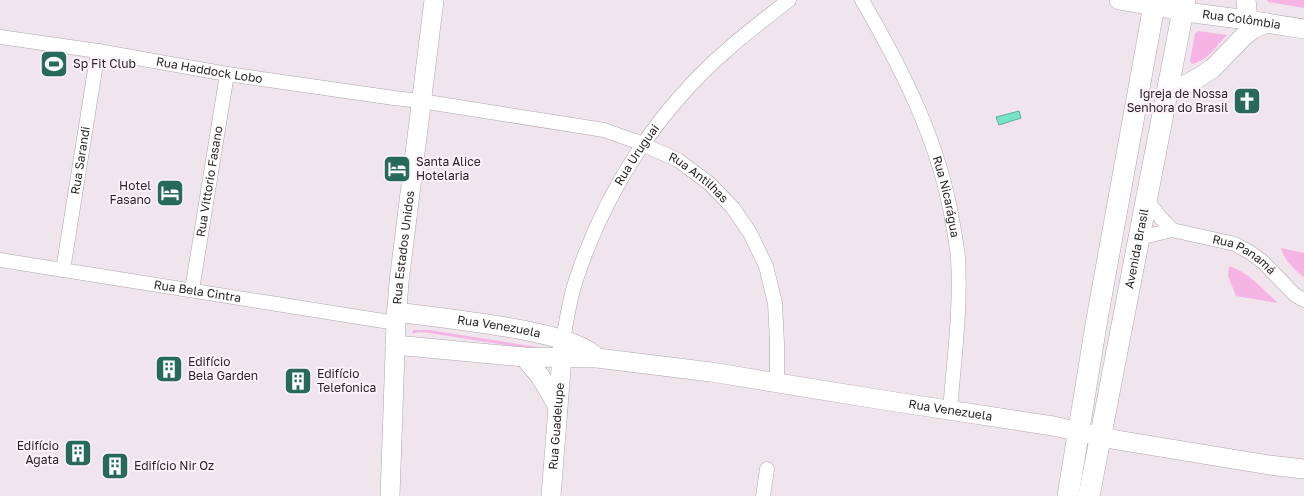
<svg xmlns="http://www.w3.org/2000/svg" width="1304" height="496" font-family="'Golos Text',sans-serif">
	<rect width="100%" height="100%" fill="#f0e5ec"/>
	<!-- green -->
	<g fill="#f6b4e4">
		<path d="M 1267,0 L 1304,0 L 1304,8 L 1268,2 Z"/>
		<path d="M 1198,31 L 1227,35 C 1216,46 1209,60 1192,64 L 1190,61 L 1195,34 Z"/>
		<path d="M 1281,248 L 1304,253 L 1304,277 C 1293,269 1285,261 1281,248 Z"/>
		<path d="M 1229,266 C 1250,273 1262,289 1278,303 L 1236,296 L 1228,276 Z"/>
		<path d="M 413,330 L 429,330 L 537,347 L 537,348 L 536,350 L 430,333 L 418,332 L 412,334 Z"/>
	</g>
	<!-- water -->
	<path fill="#77e4c8" stroke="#60ab98" d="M 1019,111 L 1021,118 L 999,125 L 996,117 Z"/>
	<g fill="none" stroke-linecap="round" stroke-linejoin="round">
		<!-- street casing -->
		<g stroke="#afa5ac" stroke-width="15">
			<g id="street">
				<path id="s1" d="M 862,0 C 903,71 940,143 953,225 C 955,236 957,247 958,258 C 961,309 954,360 950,410"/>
				<path id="s2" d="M 0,37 L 98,51 L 227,74 L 394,98 L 421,101 L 604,130 L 635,141 L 678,160 L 710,184 L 733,208 L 750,233 L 766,266 L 775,303 L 777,343 L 777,383"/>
				<path d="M 1146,199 L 1160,217 L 1172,230"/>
				<path id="s3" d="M 1139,238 L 1172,230 L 1235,244 L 1251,253 L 1263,262 L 1295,295 L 1304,300"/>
				<path id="s4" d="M 0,260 L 396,323"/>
				<path id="s5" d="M 63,270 L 98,51"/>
				<path id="s6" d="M 192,290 L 227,74"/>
				<path id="s7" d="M 563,340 C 567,318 570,295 578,274 C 607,188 659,109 727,50 C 747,32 769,16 789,0"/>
				<path d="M 763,496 L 767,469"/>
			</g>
		</g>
		<!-- secondary casing -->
		<g stroke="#afa5ac" stroke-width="20">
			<g id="secondary">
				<path id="s8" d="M 1119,0 L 1193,13 L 1248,20 L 1304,29"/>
				<path d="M 1246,0 L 1248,20"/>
				<path d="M 1166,95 L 1198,78 L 1213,68 L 1244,36 L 1253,29 L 1266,23"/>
				<path id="s9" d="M 396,312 C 437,317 478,322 518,329 C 542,334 575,340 594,355"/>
				<path id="s10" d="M 395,345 L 524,357 L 597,358 L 711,372 L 883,400 L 1053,426 L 1117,440 L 1269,465 L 1304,469"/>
				<path d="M 524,357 L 540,376 L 557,405"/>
				<path id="s11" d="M 390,496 L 396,323 L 399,282 L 434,0"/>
				<path id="s12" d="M 551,496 L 563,344"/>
			</g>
		</g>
		<!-- primary casing -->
		<g stroke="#afa5ac" stroke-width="22">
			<g id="primary">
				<path d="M 1068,496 L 1097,319 L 1155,0"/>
				<path id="s13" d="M 1089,496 L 1185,0"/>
			</g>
		</g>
		<!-- street -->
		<use href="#street" stroke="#fff" stroke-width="14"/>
		<!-- secondary -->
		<use href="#secondary" stroke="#fff" stroke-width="19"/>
		<!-- primary -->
		<use href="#primary" stroke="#fff" stroke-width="21"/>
	</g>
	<!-- icons -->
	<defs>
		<g id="stadium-square" transform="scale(1.4375)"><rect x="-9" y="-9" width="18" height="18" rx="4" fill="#286a5a" stroke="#fdf2fa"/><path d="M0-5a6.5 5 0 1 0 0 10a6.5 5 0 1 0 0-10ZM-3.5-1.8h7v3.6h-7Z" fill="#fff"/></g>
		<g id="church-square" transform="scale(1.4375)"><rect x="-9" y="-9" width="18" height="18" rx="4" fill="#286a5a" stroke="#fdf2fa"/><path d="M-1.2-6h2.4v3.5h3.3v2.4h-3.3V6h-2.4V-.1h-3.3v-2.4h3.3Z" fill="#fff"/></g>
		<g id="hotel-square" transform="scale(1.4375)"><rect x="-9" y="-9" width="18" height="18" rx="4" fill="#286a5a" stroke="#fdf2fa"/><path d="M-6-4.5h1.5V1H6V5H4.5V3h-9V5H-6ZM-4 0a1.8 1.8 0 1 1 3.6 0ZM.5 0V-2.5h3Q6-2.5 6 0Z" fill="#fff"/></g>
		<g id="building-square" transform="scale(1.4375)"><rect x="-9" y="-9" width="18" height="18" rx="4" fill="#286a5a" stroke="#fdf2fa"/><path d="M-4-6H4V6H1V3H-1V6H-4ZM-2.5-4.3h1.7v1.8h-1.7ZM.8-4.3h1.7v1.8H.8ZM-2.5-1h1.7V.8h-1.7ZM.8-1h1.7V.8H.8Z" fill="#fff"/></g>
	</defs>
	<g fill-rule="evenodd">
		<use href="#stadium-square" x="54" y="64"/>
		<use href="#church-square" x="1247" y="101"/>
		<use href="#hotel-square" x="397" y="169"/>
		<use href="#hotel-square" x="170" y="193"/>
		<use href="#building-square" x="169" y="369"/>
		<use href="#building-square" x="298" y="381"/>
		<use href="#building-square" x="78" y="453"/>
		<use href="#building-square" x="115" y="466"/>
	</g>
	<g text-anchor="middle" stroke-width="4" stroke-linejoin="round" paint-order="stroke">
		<!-- street labels -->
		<g font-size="12" fill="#2a2628" stroke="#fdf2fa">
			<text dy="4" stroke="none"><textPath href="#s8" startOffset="124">Rua Colômbia</textPath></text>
			<text dy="4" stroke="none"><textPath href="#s2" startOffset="212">Rua Haddock Lobo</textPath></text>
			<text dy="4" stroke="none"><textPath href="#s7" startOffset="201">Rua Uruguai</textPath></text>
			<text dy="4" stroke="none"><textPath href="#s5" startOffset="111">Rua Sarandi</textPath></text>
			<text dy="4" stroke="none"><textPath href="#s2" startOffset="718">Rua Antilhas</textPath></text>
			<text dy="4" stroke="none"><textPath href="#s6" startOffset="110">Rua Vittorio Fasano</textPath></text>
			<text dy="4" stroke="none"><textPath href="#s1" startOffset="215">Rua Nicarágua</textPath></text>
			<text dy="4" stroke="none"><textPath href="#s11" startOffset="249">Rua Estados Unidos</textPath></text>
			<text dy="4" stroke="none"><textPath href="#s13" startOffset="252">Avenida Brasil</textPath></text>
			<text dy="4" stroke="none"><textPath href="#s3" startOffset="111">Rua Panamá</textPath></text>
			<text dy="4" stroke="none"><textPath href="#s4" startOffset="200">Rua Bela Cintra</textPath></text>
			<text dy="4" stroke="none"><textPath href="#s9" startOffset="104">Rua Venezuela</textPath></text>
			<text dy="4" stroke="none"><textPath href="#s10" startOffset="560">Rua Venezuela</textPath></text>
			<text dy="4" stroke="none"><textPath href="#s12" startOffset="70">Rua Guadelupe</textPath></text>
		</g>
		<!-- poi labels -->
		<g font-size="12" fill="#2a2628" stroke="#fdf2fa" text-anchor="start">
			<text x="73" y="68">Sp Fit Club</text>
			<text x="1228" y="98" text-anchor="end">Igreja de Nossa<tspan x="1228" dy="14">Senhora do Brasil</tspan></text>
			<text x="416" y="166">Santa Alice<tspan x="416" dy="14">Hotelaria</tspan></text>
			<text x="151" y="190" text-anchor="end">Hotel<tspan x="151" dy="14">Fasano</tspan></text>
			<text x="188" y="366">Edifício<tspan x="188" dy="14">Bela Garden</tspan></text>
			<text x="317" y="378">Edifício<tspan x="317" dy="14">Telefonica</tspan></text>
			<text x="59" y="450" text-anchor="end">Edifício<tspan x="59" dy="14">Agata</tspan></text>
			<text x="134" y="470">Edifício Nir Oz</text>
		</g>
	</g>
</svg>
